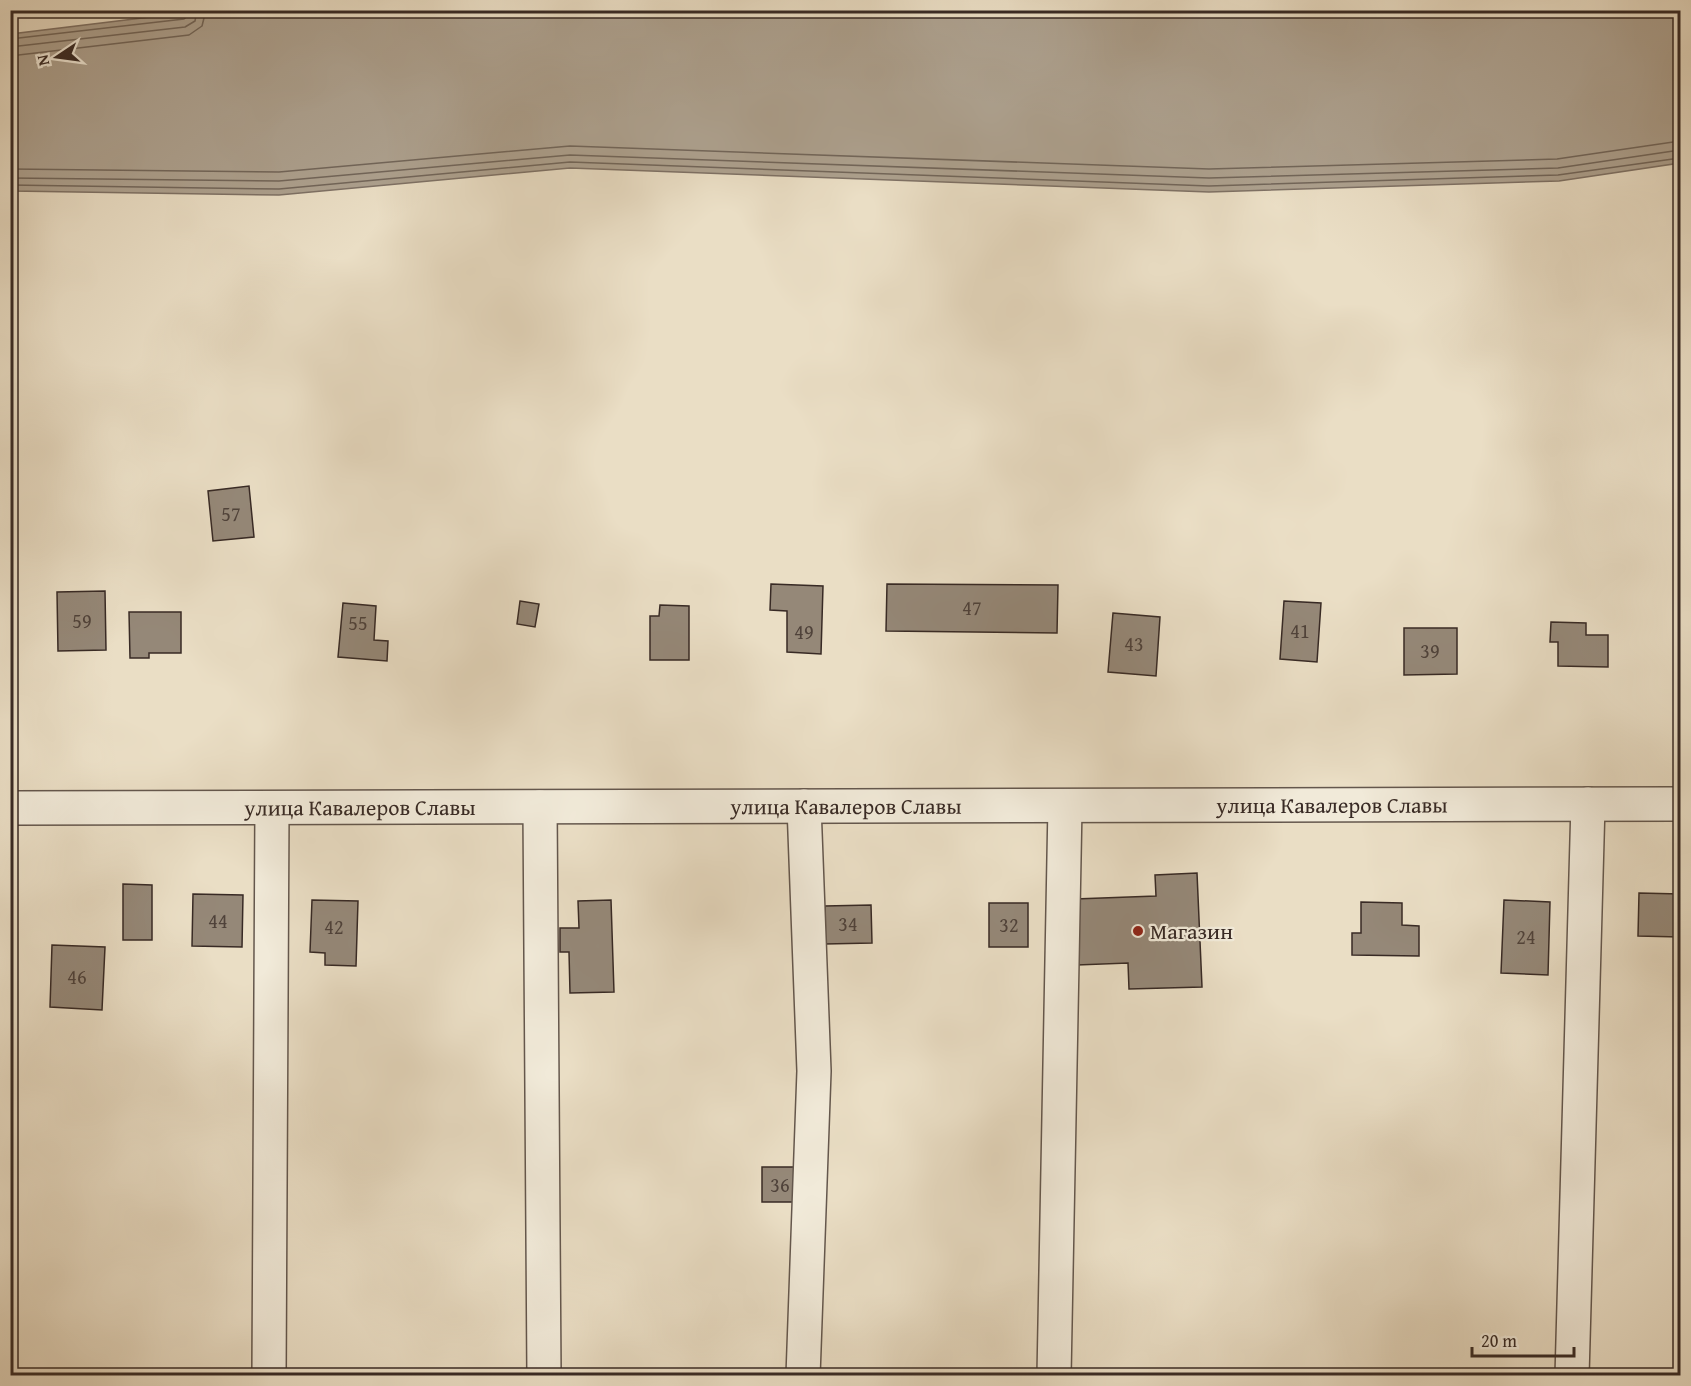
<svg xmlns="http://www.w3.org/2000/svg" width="1691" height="1386" font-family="'Gentium Book Plus',serif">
	<rect width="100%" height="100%" fill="#eadec5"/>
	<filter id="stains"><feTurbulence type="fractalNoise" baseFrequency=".00333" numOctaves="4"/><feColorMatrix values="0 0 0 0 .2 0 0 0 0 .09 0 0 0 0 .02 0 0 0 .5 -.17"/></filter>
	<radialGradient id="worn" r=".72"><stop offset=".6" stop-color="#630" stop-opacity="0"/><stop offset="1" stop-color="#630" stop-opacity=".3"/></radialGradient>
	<!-- water -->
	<path fill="#ada18f" stroke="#7e7165" stroke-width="1.5" d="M 208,10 L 1680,11 L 1680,163 L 1559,181 L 1209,192 L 570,168 L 279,195 L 11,191 L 11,34 Z"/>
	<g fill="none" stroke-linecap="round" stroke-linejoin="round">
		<!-- shore -->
		<g stroke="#72665a" stroke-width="1.5">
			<path d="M 10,39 L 184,19 L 188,16 L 190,10"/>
			<path d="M 10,47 L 185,27 L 195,21 L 197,10"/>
			<path d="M 10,56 L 189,35 L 202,26 L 206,10"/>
			<path d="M 10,169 L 279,172 L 570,146 L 1209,169 L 1557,159 L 1680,141"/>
			<path d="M 10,178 L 279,181 L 570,155 L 1209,178 L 1558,168 L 1680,150"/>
			<path d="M 10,185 L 279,189 L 570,162 L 1209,186 L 1558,175 L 1680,158"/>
		</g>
	</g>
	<!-- building -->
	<g fill="#958878" stroke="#382a25" stroke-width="1.5">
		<path d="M 249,486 L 254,537 L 213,541 L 208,491 Z"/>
		<path d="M 771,584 L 823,586 L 821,654 L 787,652 L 787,611 L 770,610 Z"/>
		<path d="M 887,584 L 1058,585 L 1057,633 L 886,631 Z"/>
		<path d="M 105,591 L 106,650 L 58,651 L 57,592 Z"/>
		<path d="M 520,601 L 539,604 L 535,627 L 517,624 Z"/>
		<path d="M 1284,601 L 1321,603 L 1317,662 L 1280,659 Z"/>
		<path d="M 343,603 L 376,606 L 374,640 L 388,641 L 387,661 L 338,657 Z"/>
		<path d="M 660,605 L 689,606 L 689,660 L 650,660 L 650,616 L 659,616 Z"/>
		<path d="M 129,612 L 181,612 L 181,653 L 149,653 L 149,658 L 130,658 Z"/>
		<path d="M 1113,613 L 1160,617 L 1156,676 L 1108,672 Z"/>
		<path d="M 1551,622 L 1586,623 L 1586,635 L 1608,635 L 1608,667 L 1558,666 L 1558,642 L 1550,642 Z"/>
		<path d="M 1404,628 L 1457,628 L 1457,674 L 1404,675 Z"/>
		<path d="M 1197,873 L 1202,987 L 1129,989 L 1128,963 L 1077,965 L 1075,899 L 1156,896 L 1155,875 Z"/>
		<path d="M 123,884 L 152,885 L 152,940 L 123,940 Z"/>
		<path d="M 1639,893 L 1680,894 L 1680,937 L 1638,936 Z"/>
		<path d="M 193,894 L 243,895 L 242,947 L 192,946 Z"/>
		<path d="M 312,900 L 358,901 L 356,966 L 325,965 L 325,953 L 310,952 Z"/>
		<path d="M 611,900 L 614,992 L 570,993 L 569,952 L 560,952 L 560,928 L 579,928 L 578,901 Z"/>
		<path d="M 1504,900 L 1550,902 L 1548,975 L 1501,973 Z"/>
		<path d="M 1361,902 L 1402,903 L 1402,925 L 1419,926 L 1419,956 L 1352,955 L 1352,933 L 1361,933 Z"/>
		<rect x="989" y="903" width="39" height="44"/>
		<path d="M 871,905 L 872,943 L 825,944 L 825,906 Z"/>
		<path d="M 52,945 L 105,947 L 102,1010 L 50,1007 Z"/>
		<rect x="762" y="1167" width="36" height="35"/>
	</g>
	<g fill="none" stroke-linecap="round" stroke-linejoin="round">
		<!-- minor casing -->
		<g stroke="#64574d" stroke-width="36">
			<g id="minor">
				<path d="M 540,807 L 544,1376"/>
				<path id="s1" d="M 10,808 L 1680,804"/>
				<path d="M 269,1376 L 272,808"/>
				<path d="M 803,1376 L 814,1071 L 804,806"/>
				<path d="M 1054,1376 L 1065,806"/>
				<path d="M 1572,1376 L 1588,804"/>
			</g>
		</g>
		<!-- path -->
		<path stroke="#382a25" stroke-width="4" stroke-dasharray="4.5 3" stroke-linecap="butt" d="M 10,909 L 11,841"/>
		<!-- minor -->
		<use href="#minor" stroke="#f1ead9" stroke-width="33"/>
	</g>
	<!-- markers -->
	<circle fill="#8f2418" stroke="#f1ead9" stroke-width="2" cx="1138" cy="931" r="6"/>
	<g text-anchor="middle" stroke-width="4.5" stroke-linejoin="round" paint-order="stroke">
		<!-- number labels -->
		<g font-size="20" fill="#4f423a">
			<text x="231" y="521">57</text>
			<text x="972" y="615">47</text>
			<text x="82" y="628">59</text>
			<text x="358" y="630">55</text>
			<text x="1300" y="638">41</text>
			<text x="804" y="639">49</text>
			<text x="1134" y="651">43</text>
			<text x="1430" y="658">39</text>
			<text x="218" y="928">44</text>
			<text x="848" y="931">34</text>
			<text x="1009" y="932">32</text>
			<text x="334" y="934">42</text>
			<text x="1526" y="944">24</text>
			<text x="77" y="984">46</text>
			<text x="780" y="1192">36</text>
		</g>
		<!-- street labels -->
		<g font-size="22" fill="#382a25" stroke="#f1ead9">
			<text dy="8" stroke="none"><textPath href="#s1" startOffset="1322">улица Кавалеров Славы</textPath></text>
			<text dy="8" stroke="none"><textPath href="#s1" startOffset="836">улица Кавалеров Славы</textPath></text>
			<text dy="8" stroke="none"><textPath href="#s1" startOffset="350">улица Кавалеров Славы</textPath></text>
		</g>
		<!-- poi labels -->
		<g font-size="22" fill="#382a25" stroke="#f1ead9" text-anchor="start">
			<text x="1150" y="939">Магазин</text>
		</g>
	</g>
	<!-- margin -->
	<rect width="1691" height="1386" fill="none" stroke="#eadec5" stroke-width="36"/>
	<rect x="12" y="12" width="1667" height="1362" fill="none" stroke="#382a25" stroke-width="3"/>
	<rect x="18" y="18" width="1655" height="1350" fill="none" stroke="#382a25" stroke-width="1.5"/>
	<!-- north arrow -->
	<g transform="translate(57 57) rotate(257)" stroke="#f1ead9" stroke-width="4.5" paint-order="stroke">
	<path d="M0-4.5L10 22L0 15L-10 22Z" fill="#382a25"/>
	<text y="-9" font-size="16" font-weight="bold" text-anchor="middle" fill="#382a25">N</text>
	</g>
	<!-- scale -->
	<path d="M1472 1347v9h102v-9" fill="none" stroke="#382a25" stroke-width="3"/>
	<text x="1481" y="1347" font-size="18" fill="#382a25" stroke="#f1ead9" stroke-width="4.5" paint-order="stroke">20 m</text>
	<rect width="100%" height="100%" filter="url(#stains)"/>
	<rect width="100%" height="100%" fill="url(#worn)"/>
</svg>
